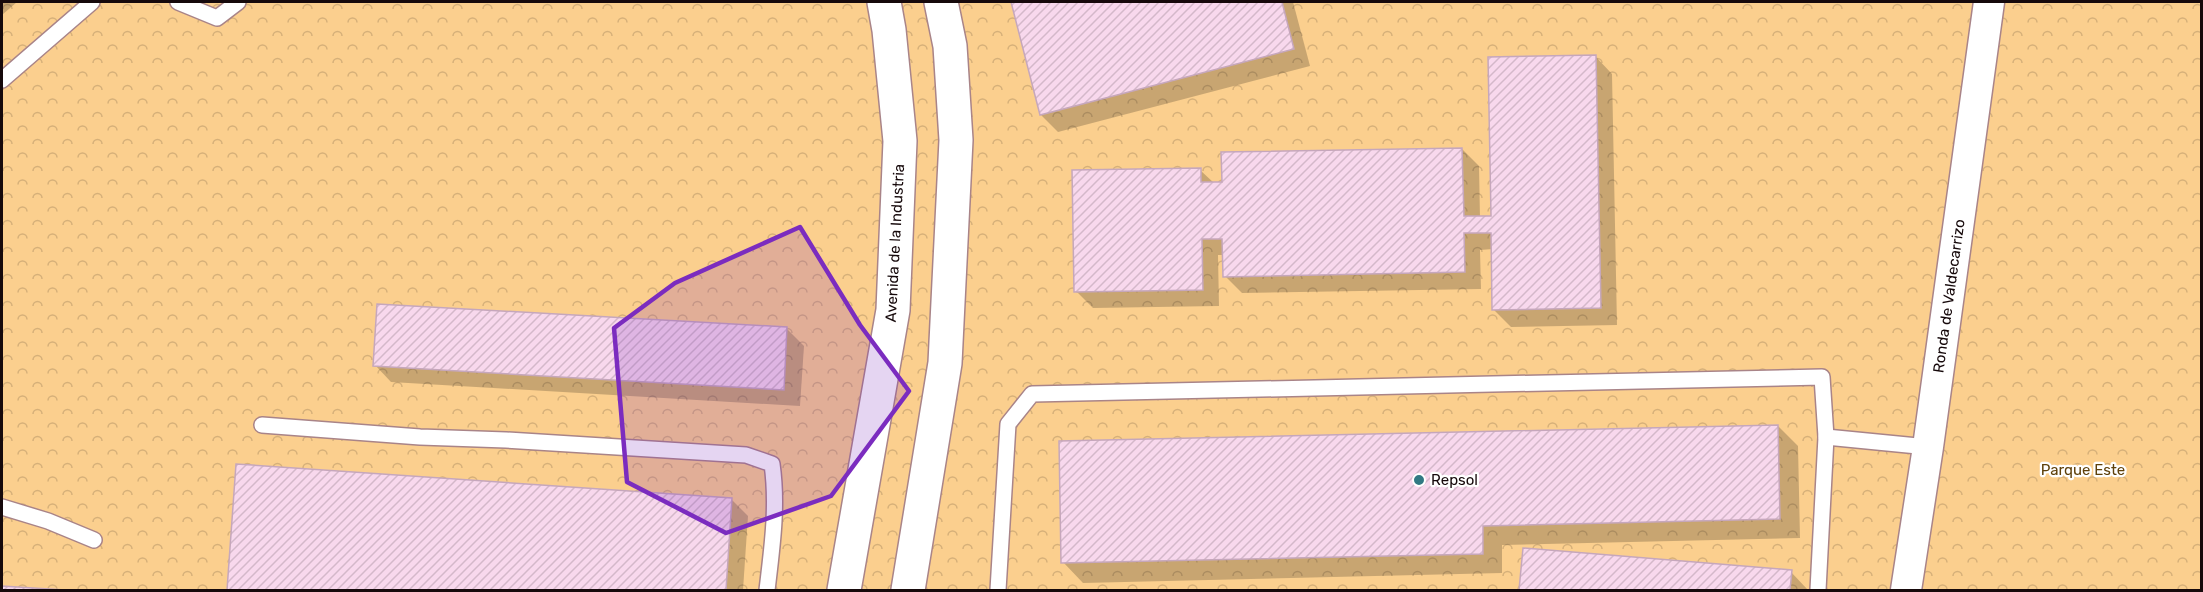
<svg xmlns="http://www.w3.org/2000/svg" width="2203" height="592" font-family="Rubik,sans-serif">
	<defs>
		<pattern id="park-crowns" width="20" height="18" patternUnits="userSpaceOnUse" patternTransform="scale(1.5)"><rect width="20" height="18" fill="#fbcf8e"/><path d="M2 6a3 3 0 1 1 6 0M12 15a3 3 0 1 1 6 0" fill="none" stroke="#d6b079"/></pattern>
		<pattern id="building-hatch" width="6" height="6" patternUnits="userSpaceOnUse" patternTransform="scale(1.5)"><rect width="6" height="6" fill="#f8d8ed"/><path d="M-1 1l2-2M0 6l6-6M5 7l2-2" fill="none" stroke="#d4b8ca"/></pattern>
	</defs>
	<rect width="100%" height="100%" fill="#fafafa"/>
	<!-- park -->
	<rect fill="url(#park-crowns)" x="2" y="2" width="2199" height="588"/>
	<!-- shadow -->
	<g fill="#0003">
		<path d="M 2,2 L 17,2 L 2,15 Z"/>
		<path d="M 1012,2 L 1293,2 L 1310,66 L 1058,132 L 1041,115 Z"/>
		<path d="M 1596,57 L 1612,74 L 1617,325 L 1511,327 L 1494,310 L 1493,249 L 1480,250 L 1481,289 L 1242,293 L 1225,276 L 1224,255 L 1218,255 L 1219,306 L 1093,308 L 1076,291 L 1200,170 L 1214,183 L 1223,183 L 1462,149 L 1479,166 L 1480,218 L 1492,217 Z"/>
		<path d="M 787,329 L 804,346 L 800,406 L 391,382 L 375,365 Z"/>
		<path d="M 1778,426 L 1798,446 L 1800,538 L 1502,545 L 1502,573 L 1083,583 L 1063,562 Z"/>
		<path d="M 237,465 L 731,499 L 748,516 L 743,590 L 229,590 Z"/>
		<path d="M 1524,550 L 1791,572 L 1808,590 L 1521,590 Z"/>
		<path d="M 2,588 L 42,590 L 2,590 Z"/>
	</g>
	<!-- building -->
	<g fill="url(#building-hatch)" stroke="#c6a7bc" stroke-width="1.5">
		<path d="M 1011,2 L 1282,2 L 1294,49 L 1040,115 Z"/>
		<path d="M 1596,55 L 1601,308 L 1492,310 L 1491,233 L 1464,233 L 1465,272 L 1223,277 L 1222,239 L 1202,239 L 1203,290 L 1074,292 L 1072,170 L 1201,168 L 1201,182 L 1222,182 L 1221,152 L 1462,148 L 1464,216 L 1491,216 L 1488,57 Z"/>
		<path d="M 377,304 L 787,327 L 784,390 L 373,366 Z"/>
		<path d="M 1778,425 L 1780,519 L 1483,526 L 1483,554 L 1061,563 L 1059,441 Z"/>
		<path d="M 236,464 L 732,498 L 726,590 L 227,590 Z"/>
		<path d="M 1523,548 L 1792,570 L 1790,590 L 1519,590 Z"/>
		<path d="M 2,586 L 65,590 L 2,590 Z"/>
	</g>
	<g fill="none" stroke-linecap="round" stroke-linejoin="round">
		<!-- service casing -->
		<g stroke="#a98488" stroke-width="18">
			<g id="service">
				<path d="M 178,2 L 217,18 L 238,2"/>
				<path d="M 2,80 L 92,2"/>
				<path d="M 262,425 L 420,437 L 506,440 L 746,455 L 772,464 C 778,506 772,548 767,590"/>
				<path d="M 1826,437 L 1928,447"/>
				<path d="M 2,507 L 48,521 L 94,540"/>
				<path d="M 998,590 L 1008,424 L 1032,394 L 1822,377 L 1826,437 L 1818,590"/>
			</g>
		</g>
		<!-- minor casing -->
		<g stroke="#a98488" stroke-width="33">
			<path id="minor" d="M 1906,590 L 1928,447 L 1989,2"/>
		</g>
		<!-- tertiary casing -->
		<g stroke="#a98488" stroke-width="36">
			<g id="tertiary">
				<path d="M 844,590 L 893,310 L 900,141 L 889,30 L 884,2"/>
				<path d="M 908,590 L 945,363 L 956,140 L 950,46 L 941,2"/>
			</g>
		</g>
		<!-- service -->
		<use href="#service" stroke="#fff" stroke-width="15"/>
		<!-- minor -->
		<use href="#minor" stroke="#fff" stroke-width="30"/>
		<!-- tertiary -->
		<use href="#tertiary" stroke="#fff" stroke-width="33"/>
	</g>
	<!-- marked area -->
	<path fill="#7b2cbf" fill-opacity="0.2" stroke="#7b2cbf" stroke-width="4.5" stroke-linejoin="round" d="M 800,227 L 860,325 L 909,391 L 831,496 L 726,533 L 627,482 L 614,328 L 675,283 Z"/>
	<!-- markers -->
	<circle fill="#317983" stroke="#fff" stroke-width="2" cx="1419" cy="480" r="6"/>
	<g text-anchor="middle" stroke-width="4.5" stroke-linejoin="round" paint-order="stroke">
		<!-- street labels -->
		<g font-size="15" fill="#16090b" stroke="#fff">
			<text transform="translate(895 243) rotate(-87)" y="5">Avenida de la Industria</text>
			<text transform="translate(1949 296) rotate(-82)" y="5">Ronda de Valdecarrizo</text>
		</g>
		<!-- park labels -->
		<g font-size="15" fill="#5f410b" stroke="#fff">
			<text x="2083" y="475">Parque Este</text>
		</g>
		<!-- poi labels -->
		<g font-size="15" fill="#16090b" stroke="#fff" text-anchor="start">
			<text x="1431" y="485">Repsol</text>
		</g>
	</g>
	<!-- border -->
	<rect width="2203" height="592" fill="none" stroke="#16090b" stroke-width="6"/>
</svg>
